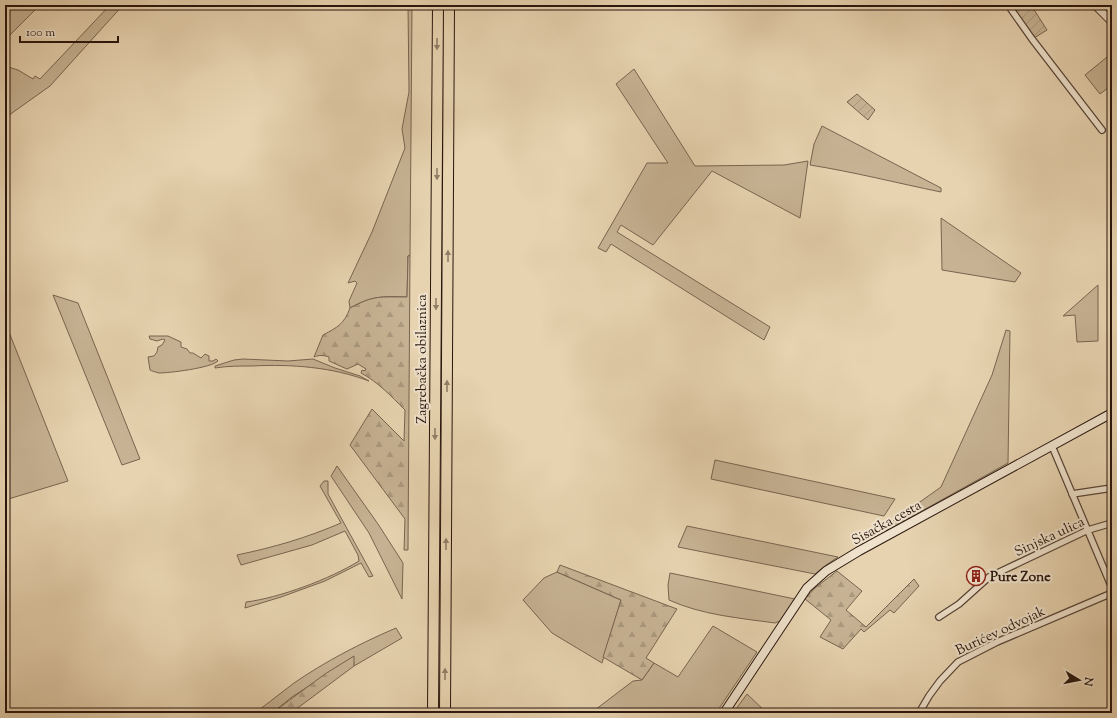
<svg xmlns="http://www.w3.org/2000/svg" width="1117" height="718" font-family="'Sorts Mill Goudy',serif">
	<defs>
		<pattern id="forest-firs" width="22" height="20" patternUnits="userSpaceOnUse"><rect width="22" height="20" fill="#c7b394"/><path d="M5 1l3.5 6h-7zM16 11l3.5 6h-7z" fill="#ab997e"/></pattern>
		<pattern id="garden-furrows" width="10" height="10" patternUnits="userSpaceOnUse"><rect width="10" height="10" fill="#c7b394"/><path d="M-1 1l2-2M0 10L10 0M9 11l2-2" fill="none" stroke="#ab997e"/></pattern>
	</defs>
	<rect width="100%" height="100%" fill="#e7d3b0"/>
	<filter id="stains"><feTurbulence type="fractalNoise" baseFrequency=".005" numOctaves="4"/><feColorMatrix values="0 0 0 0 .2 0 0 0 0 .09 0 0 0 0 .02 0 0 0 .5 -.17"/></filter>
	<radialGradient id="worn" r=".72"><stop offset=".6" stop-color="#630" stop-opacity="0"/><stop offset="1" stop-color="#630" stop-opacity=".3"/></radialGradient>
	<!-- grass -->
	<g fill="#c7b394" stroke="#786450">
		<path d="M 5,5 L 40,5 L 5,40 Z"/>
		<path d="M 110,5 L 123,5 L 50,86 L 5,118 L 5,66 L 18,70 L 33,79 L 35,76 L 40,79 Z"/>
		<path d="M 408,5 L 412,5 L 410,255 L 408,256 L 407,297 C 382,296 372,296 350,308 L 349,301 L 357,283 L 355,281 L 348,283 L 372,232 L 405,148 L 402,129 L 409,92 Z"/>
		<path d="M 1112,53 L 1112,85 L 1100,94 L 1085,75 Z"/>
		<path d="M 634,69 L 695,166 L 784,165 L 808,161 L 800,218 L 712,171 L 653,245 L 621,225 L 617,232 L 770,327 L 764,340 L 611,244 L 606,252 L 598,248 L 647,163 L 668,163 L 616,84 Z"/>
		<path d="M 822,126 L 941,188 L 941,192 C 897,183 854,172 810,165 L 814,144 Z"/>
		<path d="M 941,218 L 1021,273 L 1015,282 L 942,270 Z"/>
		<path d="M 1098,285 L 1098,341 L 1077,342 L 1075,315 L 1063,316 Z"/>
		<path d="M 53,295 L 78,303 L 140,459 L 122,465 Z"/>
		<path d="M 5,322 L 68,481 L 5,500 Z"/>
		<path d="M 1006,330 L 1010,331 L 1008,463 L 886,531 L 893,521 L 941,487 L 992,375 Z"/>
		<path d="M 149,336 L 168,336 L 181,342 L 181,347 L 187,349 L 190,353 L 193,353 L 201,358 L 205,354 L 209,356 L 209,361 L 213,361 L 216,359 L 218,361 C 211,368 169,373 159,373 C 155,372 152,371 150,370 L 148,357 L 154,356 L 157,352 L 158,347 L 162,345 L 165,340 L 163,339 L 157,341 L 150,339 Z"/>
		<path d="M 243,359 L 288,361 L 313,359 L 335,368 L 360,376 L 369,381 C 332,367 292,364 252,366 C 240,366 227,366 215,368 L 215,366 L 234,360 Z"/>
		<path d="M 715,460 L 895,499 L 884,516 L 711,479 Z"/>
		<path d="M 337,466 L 378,524 L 403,563 L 402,599 L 369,533 L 331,476 Z"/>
		<path d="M 324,481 L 328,481 L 328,494 L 373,576 L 369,577 L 361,563 L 325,581 L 281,597 L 245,608 L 246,602 C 279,598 330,579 359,561 L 358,555 L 345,531 L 312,545 L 241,565 L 237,555 C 275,547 306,538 341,523 L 320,486 Z"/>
		<path d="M 687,526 L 838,557 L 826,565 L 815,574 L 678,547 Z"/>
		<path d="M 557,572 L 621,600 L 602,663 L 552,633 L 523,600 L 544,578 Z"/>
		<path d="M 670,573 L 795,599 L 780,621 L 775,623 C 739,618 702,615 669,600 L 668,585 Z"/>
		<path d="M 713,626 L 757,652 L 716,713 L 591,713 L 633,681 L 642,680 L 654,663 L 678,677 Z"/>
		<path d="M 396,628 L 402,638 L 354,666 L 353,657 L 292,697 L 272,713 L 255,713 C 268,703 281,693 294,683 C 326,661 361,643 396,628 Z"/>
		<path d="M 747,694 L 767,713 L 733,713 Z"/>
	</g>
	<!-- forest -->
	<g fill="url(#forest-firs)" stroke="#786450">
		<path d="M 410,255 L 408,550 L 404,550 L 405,519 L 350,445 L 372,409 L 404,441 L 405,410 C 391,396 378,382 361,373 L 362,370 L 365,371 L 366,369 L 358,364 L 347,369 L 329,361 L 329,357 C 324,355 318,355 314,357 L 323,335 C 338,327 344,324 350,308 C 374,295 380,297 407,297 L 408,256 Z"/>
		<path d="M 560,565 L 677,609 L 646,658 L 654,663 L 642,680 L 603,657 L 621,600 L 557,572 Z"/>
		<path d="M 837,571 L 862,591 L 846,610 L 866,627 L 914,579 L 919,586 L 894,613 L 890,610 L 864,632 L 861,629 L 843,649 L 820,637 L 831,620 L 805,599 L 815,588 Z"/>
		<path d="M 354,656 L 354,666 L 291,713 L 272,713 L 325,674 Z"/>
	</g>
	<!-- garden -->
	<g fill="url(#garden-furrows)" stroke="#786450">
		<path d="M 1022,5 L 1031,5 L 1047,30 L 1034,38 L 1015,10 Z"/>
		<path d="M 857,94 L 875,110 L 868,120 L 847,102 Z"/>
	</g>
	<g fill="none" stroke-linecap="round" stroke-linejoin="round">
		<!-- minor casing -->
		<g stroke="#584436" stroke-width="8">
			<g id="minor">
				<path d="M 1008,5 L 1032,39 L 1102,130"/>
				<path d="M 1052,446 L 1112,588"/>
				<path d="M 1072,494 L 1112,488"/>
				<path d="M 939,617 L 959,604 L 989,577 L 1088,530 L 1112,523"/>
				<path d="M 919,713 L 929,696 L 940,681 L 958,662 L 997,642 L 1112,593"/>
			</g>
		</g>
		<!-- tertiary casing -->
		<g stroke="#584436" stroke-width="9">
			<path id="tertiary" d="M 1095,5 L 1112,22"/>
		</g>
		<!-- secondary casing -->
		<g stroke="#28150d" stroke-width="10">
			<path id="secondary" d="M 724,713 L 807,588 L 826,571 L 859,551 L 1112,413"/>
		</g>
		<!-- motorway casing -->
		<g stroke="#28150d" stroke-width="12">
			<g id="motorway">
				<path d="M 433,713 L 438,5"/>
				<path d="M 445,713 L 449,5"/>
			</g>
		</g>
		<!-- minor -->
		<use href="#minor" stroke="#efe2cc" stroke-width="5.5"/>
		<!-- tertiary -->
		<use href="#tertiary" stroke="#efe2cc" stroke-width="7"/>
		<!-- secondary -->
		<use href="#secondary" stroke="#efe2cc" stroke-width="8"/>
		<!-- motorway -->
		<use href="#motorway" stroke="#e7d3b0" stroke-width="10"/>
	</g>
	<!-- one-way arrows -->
	<defs><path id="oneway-solid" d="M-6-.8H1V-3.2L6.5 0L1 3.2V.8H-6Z"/></defs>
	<g fill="#917e67">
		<use href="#oneway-solid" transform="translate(437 44) rotate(90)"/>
		<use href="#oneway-solid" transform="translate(437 174) rotate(90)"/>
		<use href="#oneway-solid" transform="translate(448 256) rotate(-90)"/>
		<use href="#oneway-solid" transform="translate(436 304) rotate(90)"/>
		<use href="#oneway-solid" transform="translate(447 386) rotate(-90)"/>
		<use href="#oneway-solid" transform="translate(435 434) rotate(90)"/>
		<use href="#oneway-solid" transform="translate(446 544) rotate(-90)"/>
		<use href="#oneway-solid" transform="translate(445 674) rotate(-90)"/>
	</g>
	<!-- icons -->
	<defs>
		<g id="building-ring" transform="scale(1)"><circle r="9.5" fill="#efe2cc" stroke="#8f2418" stroke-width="1.5"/><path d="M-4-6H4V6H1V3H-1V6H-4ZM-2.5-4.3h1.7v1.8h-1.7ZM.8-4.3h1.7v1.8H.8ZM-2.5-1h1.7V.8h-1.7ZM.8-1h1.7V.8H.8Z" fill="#8f2418"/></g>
	</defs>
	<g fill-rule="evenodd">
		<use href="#building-ring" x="976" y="576"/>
	</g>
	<g text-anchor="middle" stroke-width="4" stroke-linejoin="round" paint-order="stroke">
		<!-- street labels -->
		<g font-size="14" fill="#28150d" stroke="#efe2cc">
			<text transform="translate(421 359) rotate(-90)" y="5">Zagrebačka obilaznica</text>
			<text transform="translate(886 522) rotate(-29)" y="5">Sisačka cesta</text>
			<text transform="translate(1049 536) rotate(-25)" y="5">Sinjska ulica</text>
			<text transform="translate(1000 630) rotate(-25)" y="5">Burićev odvojak</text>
		</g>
		<!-- poi labels -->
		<g font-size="14" font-weight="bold" fill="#28150d" stroke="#efe2cc" text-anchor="start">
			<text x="990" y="581">Pure Zone</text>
		</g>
	</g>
	<!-- margin -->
	<rect width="1117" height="718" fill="none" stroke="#e7d3b0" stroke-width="20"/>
	<rect x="6" y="6" width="1105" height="706" fill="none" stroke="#28150d" stroke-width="2"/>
	<rect x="10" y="10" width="1097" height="698" fill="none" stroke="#28150d"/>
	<!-- north arrow -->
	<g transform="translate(1079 680) rotate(100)" stroke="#efe2cc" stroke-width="3" paint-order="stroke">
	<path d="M0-3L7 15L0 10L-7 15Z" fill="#28150d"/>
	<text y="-6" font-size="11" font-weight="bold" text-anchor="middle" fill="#28150d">N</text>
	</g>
	<!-- scale -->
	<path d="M20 36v6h98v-6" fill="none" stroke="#28150d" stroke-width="2"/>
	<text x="26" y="36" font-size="12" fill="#28150d" stroke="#efe2cc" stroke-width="3" paint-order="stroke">100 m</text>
	<rect width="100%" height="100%" filter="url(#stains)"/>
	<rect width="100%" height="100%" fill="url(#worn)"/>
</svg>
